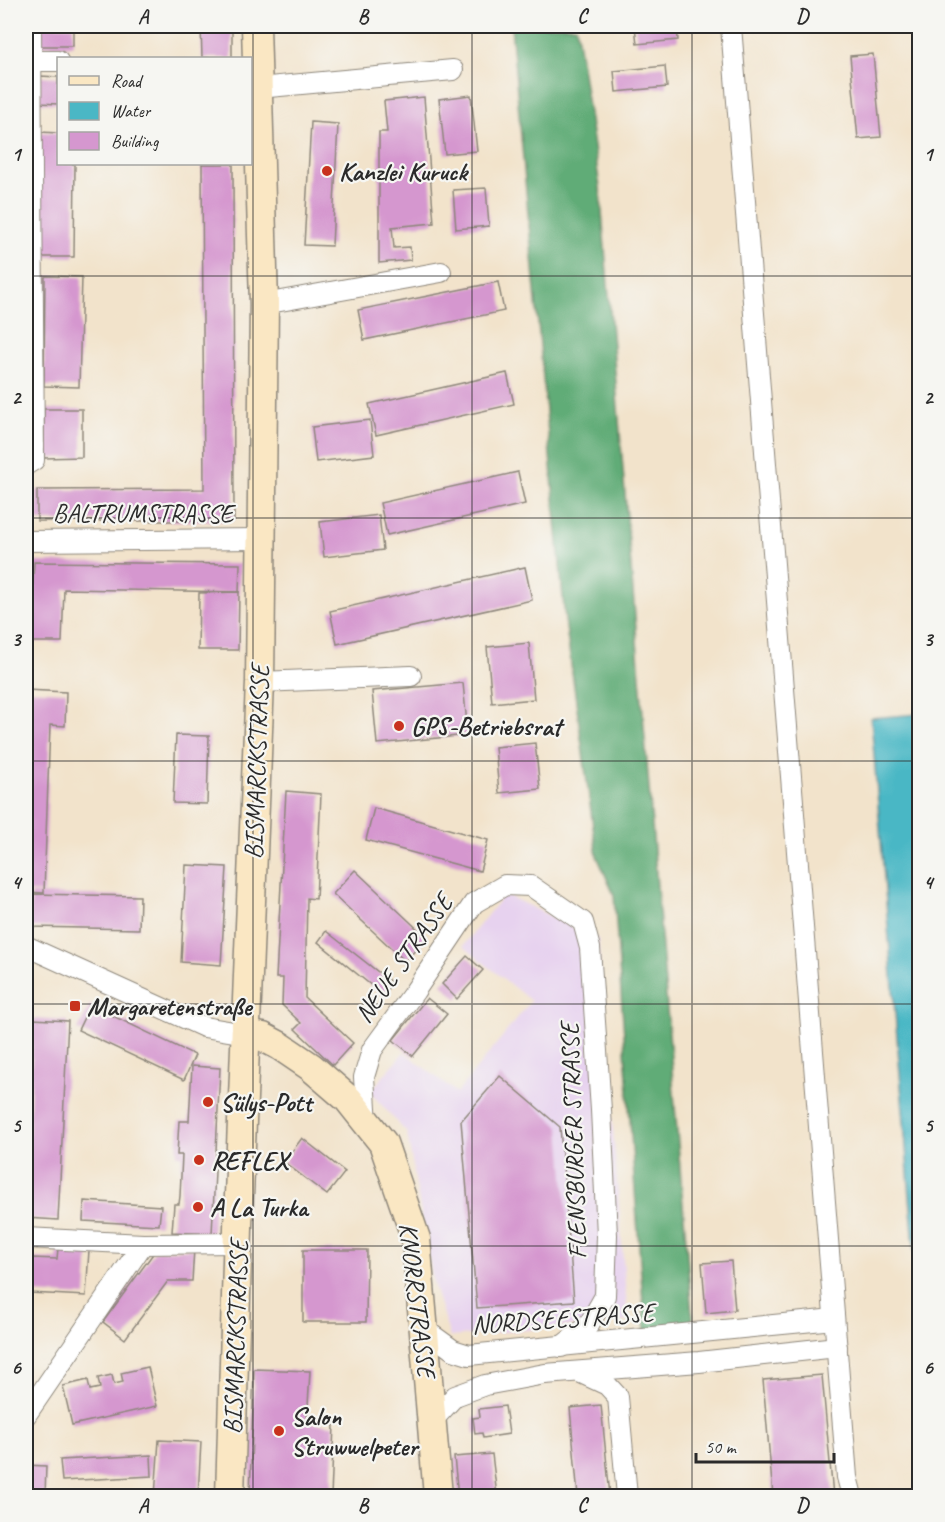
<svg xmlns="http://www.w3.org/2000/svg" width="945" height="1522" font-family="Caveat,sans-serif">
	<rect width="100%" height="100%" fill="#f6f6f2"/>
	<filter id="ink" filterUnits="userSpaceOnUse"><feTurbulence type="fractalNoise" baseFrequency=".0167" numOctaves="2"/><feDisplacementMap in="SourceGraphic" scale="12" xChannelSelector="R" yChannelSelector="G"/><feConvolveMatrix kernelMatrix="1 2 1 2 8 2 1 2 1" color-interpolation-filters="sRGB"/></filter>
	<filter id="wash" filterUnits="userSpaceOnUse"><feTurbulence type="fractalNoise" baseFrequency=".008" numOctaves="4" result="noise"/><feDisplacementMap in="SourceGraphic" scale="24" xChannelSelector="R" yChannelSelector="G"/><feGaussianBlur stdDeviation="1.35" result="paint"/><feColorMatrix in="noise" values="0 0 0 0 0 0 0 0 0 0 0 0 0 0 0 0 0 1.4 0 .05"/><feComposite in="paint" operator="in"/></filter>
	<g filter="url(#wash)">
		<rect width="100%" height="100%" fill="#f2e3cb"/>
		<!-- built -->
		<path fill="#e7d2ef" d="M 504,894 L 598,939 L 628,1321 L 450,1337 L 434,1286 L 407,1133 L 370,1092 L 404,1052 L 457,1093 L 531,1001 L 463,946 Z"/>
		<!-- forest -->
		<path fill="#60ac77" stroke="#466c51" stroke-width="1.5" d="M 511,26 L 576,26 L 600,187 L 693,1327 L 645,1331 L 614,895 L 597,856 L 565,620 Z"/>
		<!-- water -->
		<path fill="#4ab7c5" stroke="#3a7178" stroke-width="1.5" d="M 919,714 L 920,1270 L 916,1270 L 871,718 Z"/>
		<g id="blocks">
			<!-- building -->
			<g fill="#d597cf">
				<rect x="35" y="26" width="38" height="20"/>
				<path d="M 201,26 L 232,26 L 232,58 L 202,58 Z"/>
				<path d="M 635,26 L 677,26 L 678,40 L 637,44 Z"/>
				<path d="M 873,54 L 881,137 L 858,139 L 850,56 Z"/>
				<path d="M 665,66 L 667,87 L 616,92 L 614,71 Z"/>
				<path d="M 40,76 L 58,77 L 58,104 L 39,103 Z"/>
				<path d="M 471,95 L 477,151 L 445,154 L 439,99 Z"/>
				<path d="M 424,97 L 434,223 L 392,227 L 394,248 L 410,247 L 411,260 L 379,263 L 379,132 L 387,132 L 384,101 Z"/>
				<path d="M 311,122 L 338,124 L 332,246 L 304,245 Z"/>
				<path d="M 40,132 L 58,133 L 58,164 L 75,164 L 74,257 L 38,257 Z"/>
				<path d="M 202,164 L 233,164 L 234,521 L 37,521 L 37,490 L 204,489 Z"/>
				<path d="M 486,188 L 489,226 L 456,229 L 453,190 Z"/>
				<path d="M 45,276 L 82,277 L 79,387 L 44,386 Z"/>
				<path d="M 498,282 L 504,311 L 364,340 L 358,310 Z"/>
				<path d="M 507,373 L 514,404 L 376,435 L 369,404 Z"/>
				<path d="M 44,409 L 82,409 L 82,457 L 44,458 Z"/>
				<path d="M 370,420 L 374,455 L 316,462 L 312,427 Z"/>
				<path d="M 518,472 L 525,504 L 387,535 L 380,503 Z"/>
				<path d="M 379,515 L 383,550 L 324,557 L 320,522 Z"/>
				<path d="M 34,562 L 240,564 L 239,592 L 64,589 L 62,642 L 29,642 Z"/>
				<path d="M 525,567 L 532,600 L 337,644 L 330,611 Z"/>
				<path d="M 239,592 L 238,650 L 198,650 L 199,593 Z"/>
				<path d="M 529,643 L 534,699 L 492,703 L 487,647 Z"/>
				<path d="M 463,683 L 468,735 L 377,744 L 372,691 Z"/>
				<path d="M 26,690 L 66,692 L 65,726 L 50,725 L 44,893 L 26,892 Z"/>
				<path d="M 176,735 L 209,736 L 207,804 L 173,803 Z"/>
				<path d="M 535,743 L 540,789 L 499,793 L 495,747 Z"/>
				<path d="M 286,791 L 321,794 L 316,899 L 307,898 L 305,998 L 353,1043 L 333,1065 L 295,1029 L 301,1023 L 282,1005 L 283,978 L 276,978 Z"/>
				<path d="M 374,808 L 488,840 L 480,871 L 366,840 Z"/>
				<path d="M 186,865 L 227,867 L 221,965 L 181,962 Z"/>
				<path d="M 355,870 L 427,938 L 405,961 L 333,894 Z"/>
				<path d="M 31,894 L 140,896 L 139,929 L 30,927 Z"/>
				<path d="M 326,931 L 392,983 L 383,995 L 318,942 Z"/>
				<path d="M 467,956 L 483,970 L 457,999 L 442,984 Z"/>
				<path d="M 427,998 L 447,1014 L 413,1056 L 393,1040 Z"/>
				<path d="M 90,1005 L 195,1055 L 184,1080 L 78,1030 Z"/>
				<path d="M 33,1019 L 68,1021 L 58,1220 L 26,1218 Z"/>
				<path d="M 192,1066 L 220,1068 L 212,1234 L 172,1232 L 174,1204 L 179,1204 L 180,1196 L 182,1155 L 177,1155 L 179,1121 L 189,1121 Z"/>
				<path d="M 500,1076 L 560,1127 L 574,1301 L 477,1308 L 461,1121 Z"/>
				<path d="M 302,1138 L 345,1172 L 327,1195 L 284,1162 Z"/>
				<path d="M 84,1201 L 161,1206 L 159,1225 L 83,1221 Z"/>
				<path d="M 58,1248 L 89,1250 L 86,1296 L 30,1293 L 32,1258 L 57,1259 Z"/>
				<path d="M 194,1249 L 192,1281 L 168,1281 L 125,1339 L 103,1322 L 155,1251 Z"/>
				<path d="M 303,1250 L 367,1250 L 366,1322 L 303,1322 Z"/>
				<path d="M 731,1261 L 735,1310 L 706,1313 L 702,1263 Z"/>
				<path d="M 148,1367 L 157,1406 L 72,1425 L 63,1386 L 88,1380 L 90,1390 L 100,1388 L 98,1378 L 112,1375 L 114,1384 L 123,1382 L 121,1373 Z"/>
				<path d="M 254,1369 L 310,1371 L 307,1423 L 334,1425 L 331,1496 L 250,1496 Z"/>
				<path d="M 822,1375 L 833,1496 L 773,1496 L 763,1380 Z"/>
				<path d="M 601,1405 L 610,1496 L 578,1496 L 570,1408 Z"/>
				<path d="M 505,1406 L 509,1434 L 483,1438 L 482,1433 L 475,1434 L 473,1418 L 480,1417 L 479,1409 Z"/>
				<path d="M 159,1440 L 201,1442 L 198,1496 L 155,1496 Z"/>
				<path d="M 492,1454 L 497,1496 L 458,1496 L 454,1457 Z"/>
				<path d="M 151,1455 L 152,1476 L 62,1481 L 60,1460 Z"/>
				<path d="M 26,1465 L 46,1466 L 45,1496 L 26,1496 Z"/>
			</g>
		</g>
	</g>
	<g filter="url(#ink)">
		<use href="#blocks" fill-opacity="0" stroke="#8e877b" stroke-width="1.5"/>
		<g fill="none" stroke-linecap="round" stroke-linejoin="round">
			<!-- minor casing -->
			<g stroke="#8e877b" stroke-width="22">
				<g id="minor">
					<path d="M 731,26 L 847,1477 L 852,1496"/>
					<path d="M 26,61 L 58,61"/>
					<path d="M 258,88 L 453,70"/>
					<path d="M 264,304 L 441,272"/>
					<path d="M 26,465 L 34,460 L 31,26"/>
					<path d="M 26,541 L 262,539"/>
					<path d="M 260,682 L 411,676"/>
					<path d="M 26,946 L 204,1027 L 246,1034"/>
					<path d="M 367,1124 L 364,1077 L 372,1050 L 415,991 L 474,903 L 505,885 L 531,886 L 583,922 L 590,948 L 601,1110 L 607,1235 L 605,1296 L 588,1326 L 561,1347"/>
					<path d="M 26,1238 L 143,1244 L 238,1243"/>
					<path d="M 424,1329 L 453,1350 L 469,1355 L 834,1319"/>
					<path d="M 581,1373 L 607,1385 L 618,1397 L 627,1496"/>
					<path d="M 26,1415 L 143,1244"/>
					<path d="M 432,1421 L 455,1396 L 485,1385 L 545,1374 L 699,1362 L 837,1347"/>
				</g>
			</g>
			<!-- secondary casing -->
			<g stroke="#8e877b" stroke-width="31">
				<g id="secondary">
					<path d="M 246,1034 L 263,1037 L 280,1046 L 311,1067 L 348,1099 L 383,1143 L 416,1239 L 438,1496"/>
					<path d="M 230,1496 L 239,1195 L 260,682 L 264,304 L 256,26"/>
				</g>
			</g>
			<!-- minor -->
			<use href="#minor" stroke="#fff" stroke-width="20"/>
			<!-- secondary -->
			<use href="#secondary" stroke="#fae7c3" stroke-width="28"/>
		</g>
	</g>
	<!-- grid -->
	<path fill="none" stroke="#2b2b2b" stroke-width="1.5" stroke-opacity="0.55" d="M 253,26 L 253,1496M 472,26 L 472,1496M 692,26 L 692,1496M 26,276 L 920,276M 26,518 L 920,518M 26,761 L 920,761M 26,1004 L 920,1004M 26,1246 L 920,1246"/>
	<!-- markers -->
	<g fill="#c8321e" stroke="#f6f6f2" stroke-width="2">
		<circle cx="327" cy="171" r="6"/>
		<circle cx="399" cy="726" r="6"/>
		<rect x="69" y="1000" width="12" height="12" rx="3"/>
		<circle cx="208" cy="1102" r="6"/>
		<circle cx="199" cy="1160" r="6"/>
		<circle cx="198" cy="1207" r="6"/>
		<circle cx="279" cy="1431" r="6"/>
	</g>
	<g text-anchor="middle" stroke-width="4.5" stroke-linejoin="round" paint-order="stroke">
		<!-- poi labels -->
		<g font-size="26" font-weight="bold" fill="#2b2b2b" stroke="#f6f6f2" text-anchor="start">
			<text x="339" y="180">Kanzlei Kuruck</text>
			<text x="411" y="735">GPS-Betriebsrat</text>
			<text x="87" y="1015">Margaretenstraße</text>
			<text x="220" y="1111">Sülys-Pott</text>
			<text x="211" y="1169">REFLEX</text>
			<text x="210" y="1216">A La Turka</text>
			<text x="291" y="1425">Salon<tspan x="291" dy="30">Struwwelpeter</tspan></text>
		</g>
		<!-- street labels -->
		<g font-size="26" fill="#2b2b2b" stroke="#f6f6f2">
			<text x="143" y="522">BALTRUMSTRASSE</text>
			<text transform="translate(256 762) rotate(-88)" y="9">BISMARCKSTRASSE</text>
			<text transform="translate(403 958) rotate(-55)" y="9">NEUE STRASSE</text>
			<text transform="translate(573 1141) rotate(-92)" y="9">FLENSBURGER STRASSE</text>
			<text transform="translate(418 1300) rotate(83)" y="9">KNORRSTRASSE</text>
			<text transform="translate(563 1318) rotate(-4)" y="9">NORDSEESTRASSE</text>
			<text transform="translate(235 1337) rotate(-88)" y="9">BISMARCKSTRASSE</text>
		</g>
	</g>
	<!-- margin -->
	<rect width="945" height="1522" fill="none" stroke="#f6f6f2" stroke-width="66"/>
	<!-- legend -->
	<rect x="57" y="57" width="195" height="108" fill="#f6f6f2" stroke="#a5a5a2" stroke-width="1.5"/>
	<rect x="69" y="76" width="30" height="9" fill="#fae7c3" stroke="#a5a5a2" stroke-width="1.5"/>
	<text x="111" y="87" font-size="18" fill="#2b2b2b">Road</text>
	<rect x="69" y="102" width="30" height="18" fill="#4ab7c5" stroke="#a5a5a2" stroke-width="1.5"/>
	<text x="111" y="117" font-size="18" fill="#2b2b2b">Water</text>
	<rect x="69" y="132" width="30" height="18" fill="#d597cf" stroke="#a5a5a2" stroke-width="1.5"/>
	<text x="111" y="147" font-size="18" fill="#2b2b2b">Building</text>
	<!-- scale -->
	<path d="M696 1453v9h138v-9" fill="none" stroke="#2b2b2b" stroke-width="3"/>
	<text x="705" y="1453" font-size="18" fill="#2b2b2b" stroke="#f6f6f2" stroke-width="4.5" paint-order="stroke">50 m</text>
	<rect x="33" y="33" width="879" height="1456" fill="none" stroke="#2b2b2b" stroke-width="2"/>
	<g font-size="20" text-anchor="middle" font-weight="bold" fill="#2b2b2b">
		<text x="143" y="23">A</text>
		<text x="363" y="23">B</text>
		<text x="582" y="23">C</text>
		<text x="802" y="23">D</text>
		<text x="16" y="161">1</text>
		<text x="928" y="161">1</text>
		<text x="16" y="404">2</text>
		<text x="928" y="404">2</text>
		<text x="16" y="646">3</text>
		<text x="928" y="646">3</text>
		<text x="16" y="889">4</text>
		<text x="928" y="889">4</text>
		<text x="16" y="1132">5</text>
		<text x="928" y="1132">5</text>
		<text x="16" y="1374">6</text>
		<text x="928" y="1374">6</text>
		<text x="143" y="1512">A</text>
		<text x="363" y="1512">B</text>
		<text x="582" y="1512">C</text>
		<text x="802" y="1512">D</text>
	</g>
</svg>
